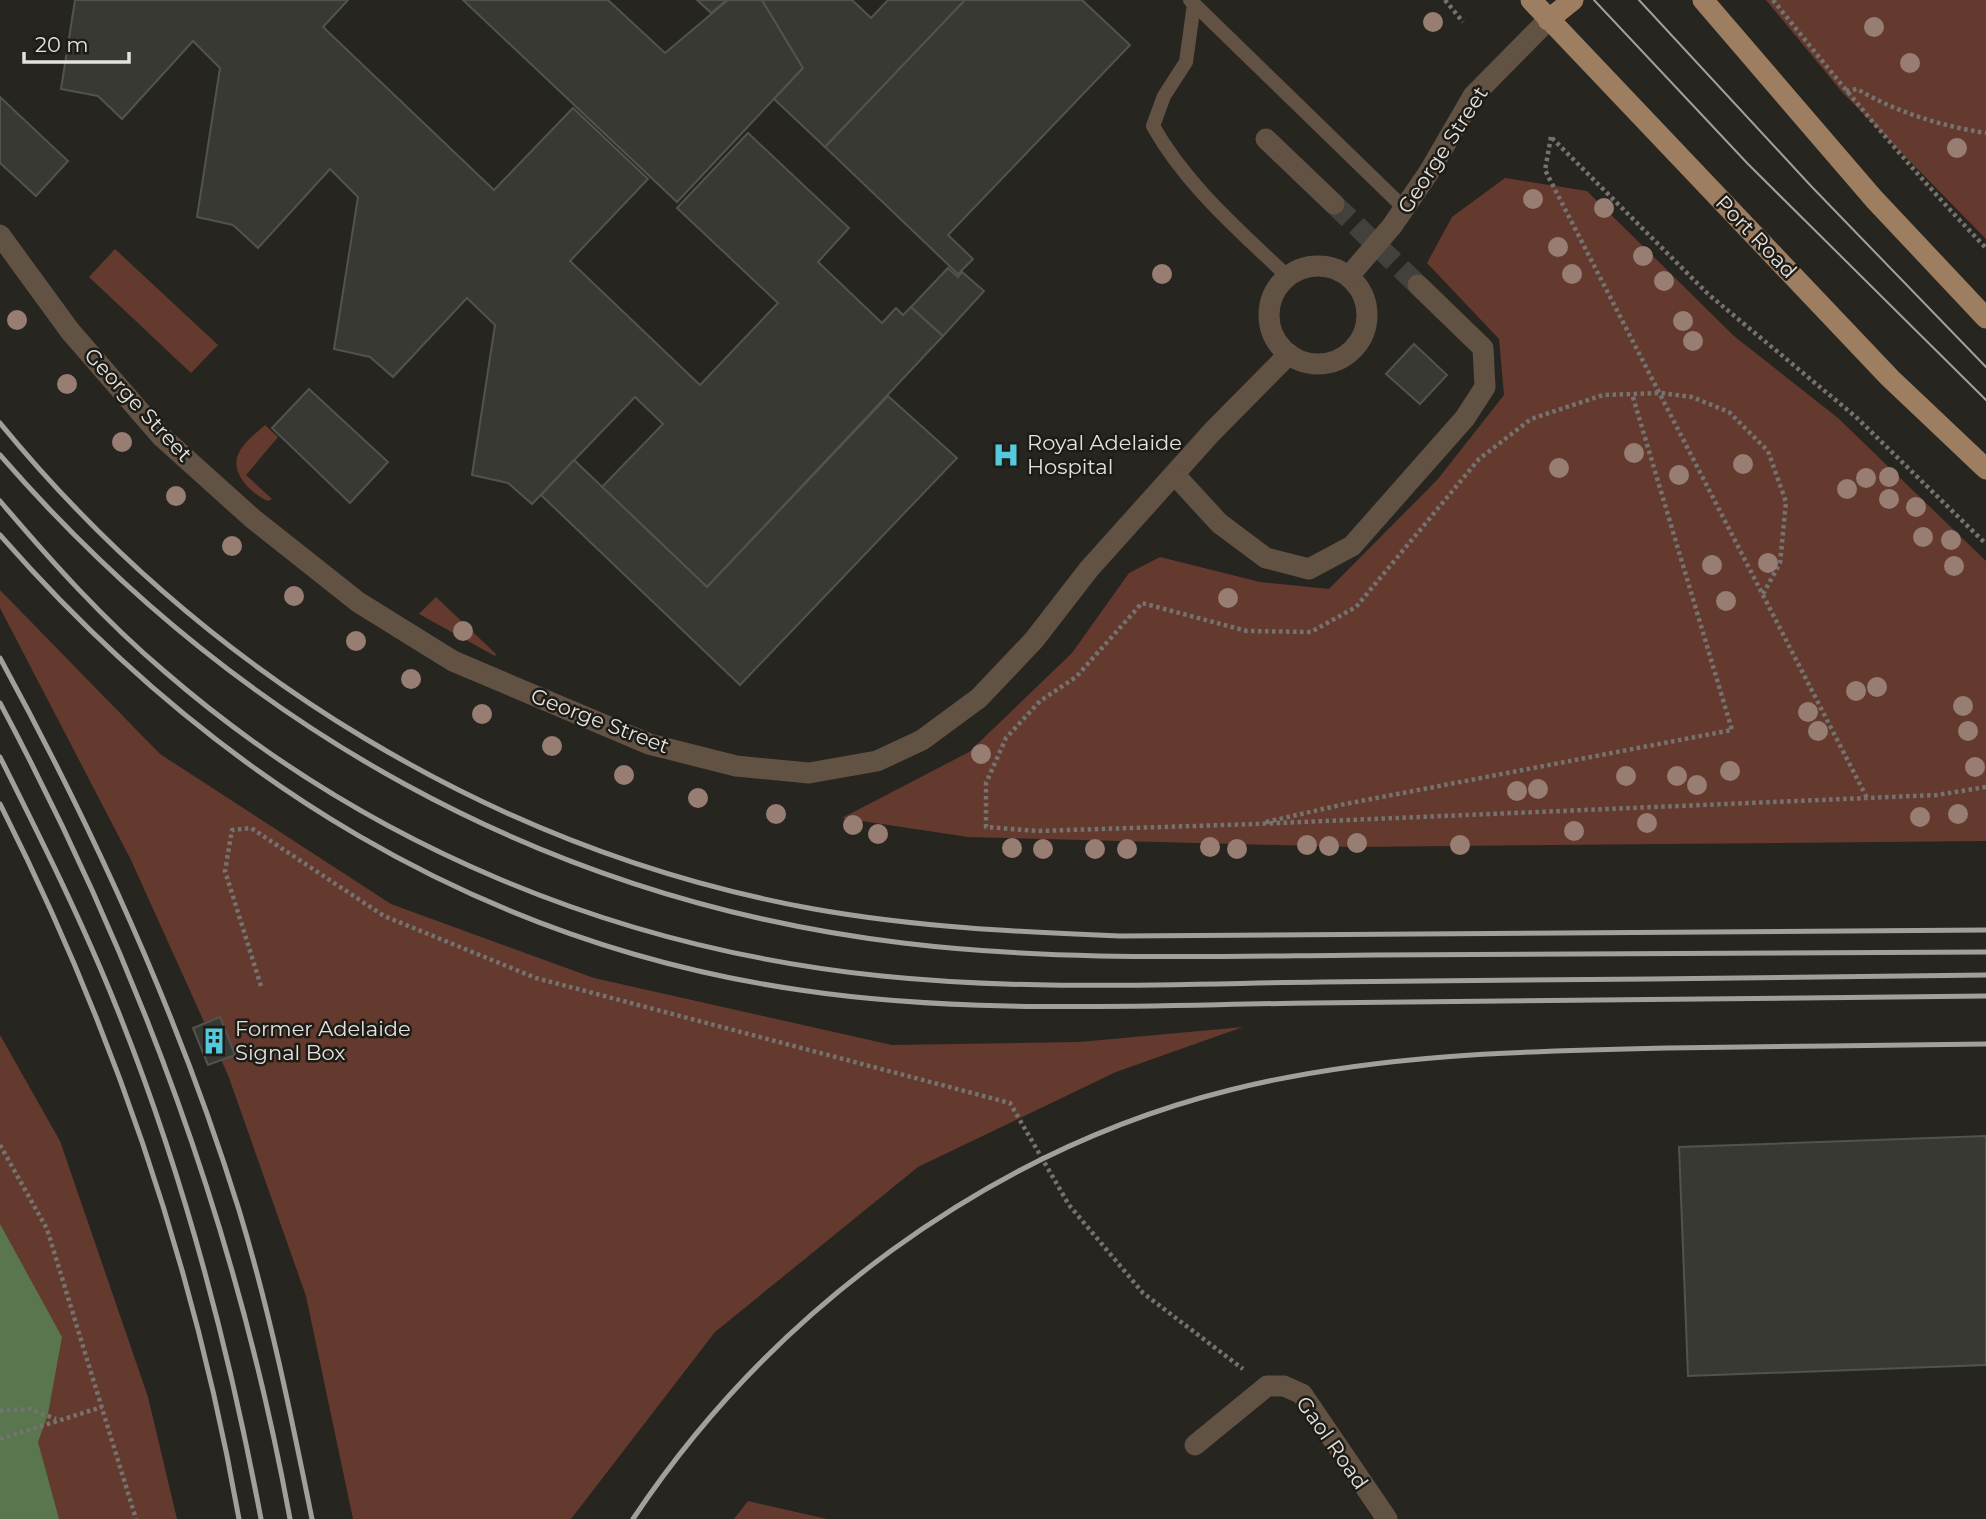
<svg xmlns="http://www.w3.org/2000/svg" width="1986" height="1519" font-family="Montserrat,sans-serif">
	<rect width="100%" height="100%" fill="#272520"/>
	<!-- green -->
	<g fill="#633a2d">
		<path d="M 1766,0 L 1986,0 L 1986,239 L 1842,92 Z"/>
		<path d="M 1505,178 L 1587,191 L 1734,336 L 1838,418 L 1986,561 L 1986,841 L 1352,847 L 968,837 L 842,818 L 969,752 L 1072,653 L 1129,573 L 1160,557 L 1260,582 L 1329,589 L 1438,479 L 1504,395 L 1499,339 L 1427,263 L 1452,217 Z"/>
		<path d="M 115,249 L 218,345 L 191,373 L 89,277 Z"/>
		<path d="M 265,425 L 278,437 L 246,475 L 272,499 L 268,501 C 250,493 226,470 241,449 C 247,440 257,432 265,425 Z"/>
		<path d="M 0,590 L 160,754 L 391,904 L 594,978 L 892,1045 L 1079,1042 L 1243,1027 L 1116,1072 L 918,1167 L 715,1332 L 571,1519 L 353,1519 L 306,1296 L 228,1075 L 131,860 L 0,608 Z"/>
		<path d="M 436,597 L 496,654 L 495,656 L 419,614 Z"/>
		<path d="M 0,1035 L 60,1141 L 148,1397 L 177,1519 L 0,1519 Z"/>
		<path d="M 748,1501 L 827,1519 L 734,1519 Z"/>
	</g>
	<!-- water -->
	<path fill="#59764f" d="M 0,1224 L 62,1337 L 48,1414 L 38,1442 L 59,1519 L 0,1519 Z"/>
	<!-- building -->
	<g fill="#393934" stroke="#52534e" stroke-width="2">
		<path d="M 75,0 L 348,0 L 323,27 L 494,190 L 573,108 L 648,179 L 570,261 L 700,385 L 778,303 L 677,208 L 748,133 L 849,228 L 818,262 L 882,323 L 896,308 L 903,315 L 911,307 L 943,336 L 707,587 L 602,487 L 663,424 L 635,397 L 532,504 L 508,483 L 472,475 L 495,325 L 467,298 L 393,377 L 370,357 L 334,349 L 358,197 L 330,169 L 258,248 L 233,225 L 197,217 L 220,68 L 193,41 L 122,119 L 98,96 L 61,89 Z"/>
		<path d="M 463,0 L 608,0 L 665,53 L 728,0 L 762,0 L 803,68 L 677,202 Z"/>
		<path d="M 697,0 L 727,0 L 711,13 Z"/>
		<path d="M 762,0 L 852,0 L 871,18 L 888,0 L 965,0 L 825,147 L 774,99 L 803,68 Z"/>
		<path d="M 965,0 L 1082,0 L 1130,45 L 948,235 L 973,259 L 958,274 L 825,147 Z"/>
		<path d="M 0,97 L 68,161 L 36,196 L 0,163 Z"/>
		<path d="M 948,268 L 958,277 L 962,272 L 984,291 L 943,336 L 911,307 Z"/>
		<path d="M 1414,344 L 1447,375 L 1420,404 L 1386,374 Z"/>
		<path d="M 309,389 L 388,462 L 350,503 L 272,428 Z"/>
		<path d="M 888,396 L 957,458 L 740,685 L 541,495 L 574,460 L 707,587 Z"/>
		<path d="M 220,1017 L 235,1055 L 208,1065 L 193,1028 Z"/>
		<path d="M 1986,1136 L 1986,1365 L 1688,1376 L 1679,1147 Z"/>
	</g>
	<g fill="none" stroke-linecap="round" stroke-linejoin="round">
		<!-- street-tunnel -->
		<path stroke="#43413d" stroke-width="21" stroke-dasharray="21 10" stroke-linecap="butt" d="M 1334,204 L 1418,285"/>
		<!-- path -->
		<g stroke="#75736f" stroke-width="4.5" stroke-dasharray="3.5 3.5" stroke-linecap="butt">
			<path d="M 1445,0 L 1463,22"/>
			<path d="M 1773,0 C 1841,85 1910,169 1986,248"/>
			<path d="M 1846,91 L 1857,89 C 1896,112 1941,126 1986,133"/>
			<path d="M 1551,137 L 1545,170 L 1867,798"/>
			<path d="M 1552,138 L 1708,294 L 1856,417 L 1986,544"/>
			<path d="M 1763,594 L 1780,563 L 1786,502 L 1768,451 L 1729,412 L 1692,397 L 1661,393 L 1603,395 L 1531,419 L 1479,459 L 1356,607 L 1311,632 L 1247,631 L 1142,603 L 1076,677 L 1040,701 L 1006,738 L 986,783 L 986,827 L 1038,831 L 1255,824 L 1937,795 L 1986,787"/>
			<path d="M 1266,822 L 1345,804 L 1732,730 L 1632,394"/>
			<path d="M 261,986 L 225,871 L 232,830 L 251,828 L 384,916 L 536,978 L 1010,1103 L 1069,1205 L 1143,1293 L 1243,1369"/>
			<path d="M 0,1145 L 47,1229 L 136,1519"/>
			<path d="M 0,1411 L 30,1409 L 56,1419"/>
			<path d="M 0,1439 L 102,1407"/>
		</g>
		<!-- lane -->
		<g stroke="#625244" stroke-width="14">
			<path d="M 1190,0 L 1404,208"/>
			<path d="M 1194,4 L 1186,62 L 1164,96 L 1153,126 C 1186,185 1239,230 1288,277"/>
		</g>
		<!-- street -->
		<g stroke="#625244" stroke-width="21">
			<path d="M 1266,139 L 1334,204"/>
			<path d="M 0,235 L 70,331 L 162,437 L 252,518 L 358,602 L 453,661 L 649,744 L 736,766 L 809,773 L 877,761 L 922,740 L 979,698 L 1034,640 L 1089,569 L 1212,432 L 1289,354"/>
			<circle cx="1318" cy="315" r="49"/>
			<path d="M 1349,276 L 1392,226 L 1429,172 L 1473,96 L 1548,20"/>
			<path d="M 1175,475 L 1219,523 L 1266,558 L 1309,569 L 1352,546 L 1465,418 L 1485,387 L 1483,348 L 1418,285"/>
			<path d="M 1195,1445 L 1267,1386 L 1284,1386 L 1302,1394 L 1387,1519"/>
		</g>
		<!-- primary -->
		<g stroke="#9e7e61" stroke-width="21">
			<path d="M 1531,0 L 1890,378 L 1986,469"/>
			<path d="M 1703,0 L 1874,199 L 1986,318"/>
			<path d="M 1548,20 L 1573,0"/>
		</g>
		<!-- tram -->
		<g stroke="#a2a09c" stroke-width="2">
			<path d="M 1594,0 L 1748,164 L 1986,400"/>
			<path d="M 1639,0 L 1811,186 L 1986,367"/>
		</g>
		<!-- rail -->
		<g stroke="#a2a09c" stroke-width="5">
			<path d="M 0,423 C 205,673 495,851 814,909 C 915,927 1018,932 1120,936 L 1986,930"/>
			<path d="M 0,455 C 236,726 544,900 903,943 C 1060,962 1217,956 1375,955 C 1578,954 1782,953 1986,952"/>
			<path d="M 0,501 C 51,561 104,620 164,671 C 366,846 617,949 882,976 C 1027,991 1176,984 1321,982 C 1543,980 1764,978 1986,975"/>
			<path d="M 0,535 C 212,777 477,943 800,990 C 968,1015 1143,1005 1312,1003 C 1537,1001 1761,998 1986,996"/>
			<path d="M 0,658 C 96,834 180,1019 239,1210 C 270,1312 291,1415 312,1519"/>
			<path d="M 0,703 C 138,962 237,1229 290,1519"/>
			<path d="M 0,757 C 41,839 82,921 116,1006 C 183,1172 228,1343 261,1519"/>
			<path d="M 0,804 C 114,1030 195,1270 239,1519"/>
			<path d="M 633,1519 C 770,1313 989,1150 1230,1090 C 1373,1054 1521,1051 1667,1048 C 1773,1047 1880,1045 1986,1044"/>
		</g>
	</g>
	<!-- trees -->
	<g fill="#987d72">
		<circle cx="1433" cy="22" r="10"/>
		<circle cx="1874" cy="27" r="10"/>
		<circle cx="1910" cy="63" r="10"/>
		<circle cx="1957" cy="148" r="10"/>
		<circle cx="1533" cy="199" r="10"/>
		<circle cx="1604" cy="208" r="10"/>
		<circle cx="1558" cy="247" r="10"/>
		<circle cx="1643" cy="256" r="10"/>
		<circle cx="1162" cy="274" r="10"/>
		<circle cx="1572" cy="274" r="10"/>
		<circle cx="1664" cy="281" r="10"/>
		<circle cx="17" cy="320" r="10"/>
		<circle cx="1683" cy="321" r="10"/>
		<circle cx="1693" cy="341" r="10"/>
		<circle cx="67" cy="384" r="10"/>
		<circle cx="122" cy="442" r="10"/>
		<circle cx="1634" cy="453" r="10"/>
		<circle cx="1743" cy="464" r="10"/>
		<circle cx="1559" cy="468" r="10"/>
		<circle cx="1679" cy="475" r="10"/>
		<circle cx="1889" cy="477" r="10"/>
		<circle cx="1866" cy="478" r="10"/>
		<circle cx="1847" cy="489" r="10"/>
		<circle cx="176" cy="496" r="10"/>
		<circle cx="1889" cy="499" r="10"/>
		<circle cx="1916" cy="507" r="10"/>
		<circle cx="1923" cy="537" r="10"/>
		<circle cx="1951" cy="540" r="10"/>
		<circle cx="232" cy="546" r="10"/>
		<circle cx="1768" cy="563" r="10"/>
		<circle cx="1712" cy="565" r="10"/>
		<circle cx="1954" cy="566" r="10"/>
		<circle cx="294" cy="596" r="10"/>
		<circle cx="1228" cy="598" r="10"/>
		<circle cx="1726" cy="601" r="10"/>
		<circle cx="463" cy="631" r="10"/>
		<circle cx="356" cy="641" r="10"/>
		<circle cx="411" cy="679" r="10"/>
		<circle cx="1877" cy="687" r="10"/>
		<circle cx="1856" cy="691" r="10"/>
		<circle cx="1963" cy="706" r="10"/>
		<circle cx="1808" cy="712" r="10"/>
		<circle cx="482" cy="714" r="10"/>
		<circle cx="1818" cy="731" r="10"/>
		<circle cx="1968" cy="731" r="10"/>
		<circle cx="552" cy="746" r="10"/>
		<circle cx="981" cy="754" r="10"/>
		<circle cx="1975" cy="767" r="10"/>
		<circle cx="1730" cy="771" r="10"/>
		<circle cx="624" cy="775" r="10"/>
		<circle cx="1626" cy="776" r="10"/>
		<circle cx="1677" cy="776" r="10"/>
		<circle cx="1697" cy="785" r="10"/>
		<circle cx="1538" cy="789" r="10"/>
		<circle cx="1517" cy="791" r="10"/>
		<circle cx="698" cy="798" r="10"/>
		<circle cx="776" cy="814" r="10"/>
		<circle cx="1958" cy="814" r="10"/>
		<circle cx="1920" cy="817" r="10"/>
		<circle cx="1647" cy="823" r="10"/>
		<circle cx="853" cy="825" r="10"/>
		<circle cx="1574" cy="831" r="10"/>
		<circle cx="878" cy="834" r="10"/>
		<circle cx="1357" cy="843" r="10"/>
		<circle cx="1307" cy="845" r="10"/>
		<circle cx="1460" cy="845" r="10"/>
		<circle cx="1329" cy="846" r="10"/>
		<circle cx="1210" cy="847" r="10"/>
		<circle cx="1012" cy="848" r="10"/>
		<circle cx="1043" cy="849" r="10"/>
		<circle cx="1095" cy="849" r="10"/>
		<circle cx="1127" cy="849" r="10"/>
		<circle cx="1237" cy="849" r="10"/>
	</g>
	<!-- icons -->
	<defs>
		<g id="hospital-bare" transform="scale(2.1)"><path d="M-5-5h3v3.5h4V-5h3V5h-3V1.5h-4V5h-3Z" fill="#55cadf" stroke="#1e1c17" stroke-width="2.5" paint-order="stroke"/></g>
		<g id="building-bare" transform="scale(2.1)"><path d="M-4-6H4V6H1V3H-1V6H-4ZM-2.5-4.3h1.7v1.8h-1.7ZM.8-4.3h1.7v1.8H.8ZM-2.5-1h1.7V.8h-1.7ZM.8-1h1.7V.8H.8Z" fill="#55cadf" stroke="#1e1c17" stroke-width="2.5" paint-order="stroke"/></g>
	</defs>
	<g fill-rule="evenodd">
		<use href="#hospital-bare" x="1006" y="455"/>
		<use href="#building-bare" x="214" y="1041"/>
	</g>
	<g text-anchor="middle" stroke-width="5" stroke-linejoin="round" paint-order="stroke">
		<!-- street labels -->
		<g font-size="21" fill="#e4e2df" stroke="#1e1c17">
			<text transform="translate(1443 150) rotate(-57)" y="7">George Street</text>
			<text transform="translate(1756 237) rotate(46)" y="7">Port Road</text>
			<text transform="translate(138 405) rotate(47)" y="7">George Street</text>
			<text transform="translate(600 721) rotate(21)" y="7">George Street</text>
			<text transform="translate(1332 1443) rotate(55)" y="7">Gaol Road</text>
		</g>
		<!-- poi labels -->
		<g font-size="21" fill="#e4e2df" stroke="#1e1c17" text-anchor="start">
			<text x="1027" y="450">Royal Adelaide<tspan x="1027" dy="24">Hospital</tspan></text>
			<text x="235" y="1036">Former Adelaide<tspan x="235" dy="24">Signal Box</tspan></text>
		</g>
	</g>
	<!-- scale -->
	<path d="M24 52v10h105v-10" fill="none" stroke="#e4e2df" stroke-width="3.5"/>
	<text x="35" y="52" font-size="21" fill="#e4e2df" stroke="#1e1c17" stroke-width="5" paint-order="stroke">20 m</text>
</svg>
